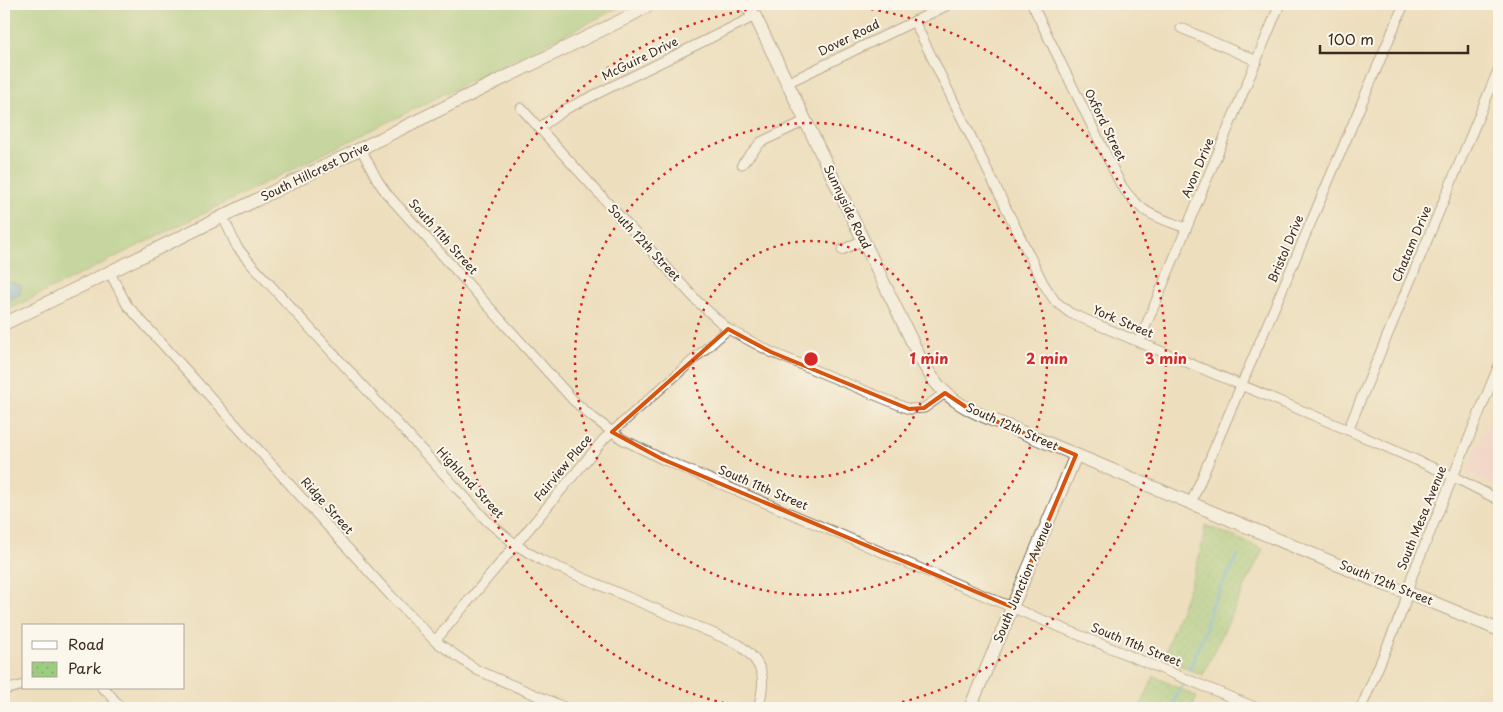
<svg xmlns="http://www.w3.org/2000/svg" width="1503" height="712" font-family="'Playpen Sans',sans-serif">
	<defs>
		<pattern id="park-dots" width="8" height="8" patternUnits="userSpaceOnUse" patternTransform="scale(1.25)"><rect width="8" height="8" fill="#9acd7d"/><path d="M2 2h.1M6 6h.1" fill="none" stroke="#86b06c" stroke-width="1.8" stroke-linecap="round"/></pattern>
		<pattern id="water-waves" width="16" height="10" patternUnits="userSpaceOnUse" patternTransform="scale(1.25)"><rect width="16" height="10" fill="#5eb4da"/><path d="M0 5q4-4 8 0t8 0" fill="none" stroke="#4f93b0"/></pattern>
	</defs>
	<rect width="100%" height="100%" fill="#fbf7ec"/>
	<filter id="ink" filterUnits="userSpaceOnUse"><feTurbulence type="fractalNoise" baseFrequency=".02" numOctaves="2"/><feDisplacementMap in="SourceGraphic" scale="10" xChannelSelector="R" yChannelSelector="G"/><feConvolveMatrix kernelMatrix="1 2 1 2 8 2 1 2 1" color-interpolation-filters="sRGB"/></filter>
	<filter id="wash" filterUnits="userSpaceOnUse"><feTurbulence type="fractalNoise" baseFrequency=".0096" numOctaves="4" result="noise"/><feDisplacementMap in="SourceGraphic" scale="20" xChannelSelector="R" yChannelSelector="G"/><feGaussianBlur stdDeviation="1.12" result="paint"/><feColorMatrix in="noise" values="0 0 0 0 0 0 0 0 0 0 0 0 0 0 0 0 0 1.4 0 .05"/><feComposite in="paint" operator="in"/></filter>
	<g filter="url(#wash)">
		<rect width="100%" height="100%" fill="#eddfbe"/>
		<!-- built -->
		<path fill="#f6cfd6" d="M 1499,395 L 1499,488 L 1467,473 Z"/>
		<!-- grass -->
		<path fill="#9acd7d" stroke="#6a7c4e" d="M 4,4 L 626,4 L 4,312 Z"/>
		<!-- park -->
		<g fill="url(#park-dots)" stroke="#6a7c4e">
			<path d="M 1205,525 L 1263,549 L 1203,675 L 1164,659 C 1175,614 1201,572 1205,525 Z"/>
			<path d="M 1154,676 L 1197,697 L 1192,708 L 1140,708 Z"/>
		</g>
		<!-- water -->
		<path fill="url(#water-waves)" stroke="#4c6f7c" d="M 4,282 L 13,282 L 22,286 L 19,295 L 4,304 Z"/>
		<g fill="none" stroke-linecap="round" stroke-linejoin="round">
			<!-- stream -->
			<g stroke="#5eb4da" stroke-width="3">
				<path d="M 1189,670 L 1205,631 L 1210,608 L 1238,556"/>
				<path d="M 1171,708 L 1182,685"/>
			</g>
		</g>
	</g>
	<g filter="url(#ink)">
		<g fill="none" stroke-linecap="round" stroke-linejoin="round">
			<!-- street casing -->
			<g stroke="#796956" stroke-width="11">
				<g id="street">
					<path d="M 1032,4 L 1121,185 C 1141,214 1154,216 1186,228"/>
					<path d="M 914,21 L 1043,283 L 1055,301 L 1070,313 L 1348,430 L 1452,476 L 1499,500"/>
					<path d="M 1181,28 L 1257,61"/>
					<path d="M 787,83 L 950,4"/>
					<path d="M 521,108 L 698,302 L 728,329 L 771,352 L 909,409 L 924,408 L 945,393"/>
					<path d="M 539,128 L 566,109 L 755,16"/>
					<path d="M 361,149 L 378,181 L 387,194 L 574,401 L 591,416 L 622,439 L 662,459 L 1023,612 L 1257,708"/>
					<path d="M 742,164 L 761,142 L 805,121"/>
					<path d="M 223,217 L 237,247 L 251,264 L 487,521 L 516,545 L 541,560 L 738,644 C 764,663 767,678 758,708"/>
					<path d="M 842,250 L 863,240"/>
					<path d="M 110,273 L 127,305 L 391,596 L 435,641 L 477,670 L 566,708"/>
					<path d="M 1139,342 L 1280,4"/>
					<path d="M 1348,430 L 1499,68"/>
					<path d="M 1191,503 L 1404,4"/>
					<path d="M 435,641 L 604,439 L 728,329"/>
					<path d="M 102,688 L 107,691 L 121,708"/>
					<path d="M 4,690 L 24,685"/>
					<path d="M 1361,708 L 1403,609 L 1412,576 L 1499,365"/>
				</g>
			</g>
			<!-- secondary casing -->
			<g stroke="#796956" stroke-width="14">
				<g id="secondary">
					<path d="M 744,4 L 755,16 L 920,358 C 927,370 935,384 946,393 C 964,410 989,418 1012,428 L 1386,585 L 1425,599 L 1499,630"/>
					<path d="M 4,324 L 626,18 L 651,4"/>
					<path d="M 970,708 L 1076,455"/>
				</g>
			</g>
			<!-- street -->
			<use href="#street" stroke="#fff" stroke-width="9"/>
			<!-- secondary -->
			<use href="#secondary" stroke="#fff" stroke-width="12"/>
		</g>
	</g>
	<!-- marked area -->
	<path d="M0 0H1503V712H0ZM 728,329 L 771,352 L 909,409 L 924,408 L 945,393 L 972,411 L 1076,455 L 1012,607 L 662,459 L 612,432 Z" fill="#eddfbe" fill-opacity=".55" fill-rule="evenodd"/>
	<path fill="none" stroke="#d7540e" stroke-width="4" stroke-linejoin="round" d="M 728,329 L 771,352 L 909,409 L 924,408 L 945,393 L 972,411 L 1076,455 L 1012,607 L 662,459 L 612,432 Z"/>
	<!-- distance rings -->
	<g fill="none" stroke="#d62828" stroke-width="2.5" stroke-dasharray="2.5 5">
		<circle cx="811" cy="359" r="118"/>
		<circle cx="811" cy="359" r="236"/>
		<path d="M746 708A355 355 0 1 1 876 708"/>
	</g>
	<g text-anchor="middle" stroke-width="4" stroke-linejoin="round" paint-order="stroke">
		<!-- street labels -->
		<g font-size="12" fill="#3b2a1e" stroke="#fbf7ec">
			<text transform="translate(849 38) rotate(-26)" y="4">Dover Road</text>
			<text transform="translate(640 59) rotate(-26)" y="4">McGuire Drive</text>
			<text transform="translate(1105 125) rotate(64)" y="4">Oxford Street</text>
			<text transform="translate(1198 168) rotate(-67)" y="4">Avon Drive</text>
			<text transform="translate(315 172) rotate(-26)" y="4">South Hillcrest Drive</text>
			<text transform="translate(847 207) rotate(64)" y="4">Sunnyside Road</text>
			<text transform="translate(443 237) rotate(48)" y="4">South 11th Street</text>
			<text transform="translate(644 243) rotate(47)" y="4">South 12th Street</text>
			<text transform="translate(1412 244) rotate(-67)" y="4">Chatam Drive</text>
			<text transform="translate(1286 249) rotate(-67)" y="4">Bristol Drive</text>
			<text transform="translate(1123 322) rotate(23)" y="4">York Street</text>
			<text transform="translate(1012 427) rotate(24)" y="4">South 12th Street</text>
			<text transform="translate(563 468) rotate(-50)" y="4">Fairview Place</text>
			<text transform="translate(470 483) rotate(47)" y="4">Highland Street</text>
			<text transform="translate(763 488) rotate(23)" y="4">South 11th Street</text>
			<text transform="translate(327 506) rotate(48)" y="4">Ridge Street</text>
			<text transform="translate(1422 518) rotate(-68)" y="4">South Mesa Avenue</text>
			<text transform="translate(1023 582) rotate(-67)" y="4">South Junction Avenue</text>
			<text transform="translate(1386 583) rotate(22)" y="4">South 12th Street</text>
			<text transform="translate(1136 645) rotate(22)" y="4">South 11th Street</text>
		</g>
	</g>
	<circle cx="811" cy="359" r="8" fill="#d62828" stroke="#fbf7ec" stroke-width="2.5"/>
	<g font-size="15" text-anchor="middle" font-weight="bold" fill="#d62828" stroke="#fbf7ec" stroke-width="4" stroke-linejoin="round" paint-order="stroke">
		<text x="929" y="364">1 min</text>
		<text x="1047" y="364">2 min</text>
		<text x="1166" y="364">3 min</text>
	</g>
	<!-- margin -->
	<rect width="1503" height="712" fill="none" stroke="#fbf7ec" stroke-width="20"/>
	<!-- legend -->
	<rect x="22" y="624" width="162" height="65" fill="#fbf7ec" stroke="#aea59a"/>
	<rect x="32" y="641" width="25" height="8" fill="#ffffff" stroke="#aea59a"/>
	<text x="68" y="650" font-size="15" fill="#3b2a1e">Road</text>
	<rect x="32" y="662" width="25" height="15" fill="url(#park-dots)" stroke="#aea59a"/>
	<text x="68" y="674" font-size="15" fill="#3b2a1e">Park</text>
	<!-- scale -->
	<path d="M1320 45v8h148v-8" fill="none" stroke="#3b2a1e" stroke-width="2.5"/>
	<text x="1328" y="45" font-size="15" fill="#3b2a1e" stroke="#fbf7ec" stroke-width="4" paint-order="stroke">100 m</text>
</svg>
